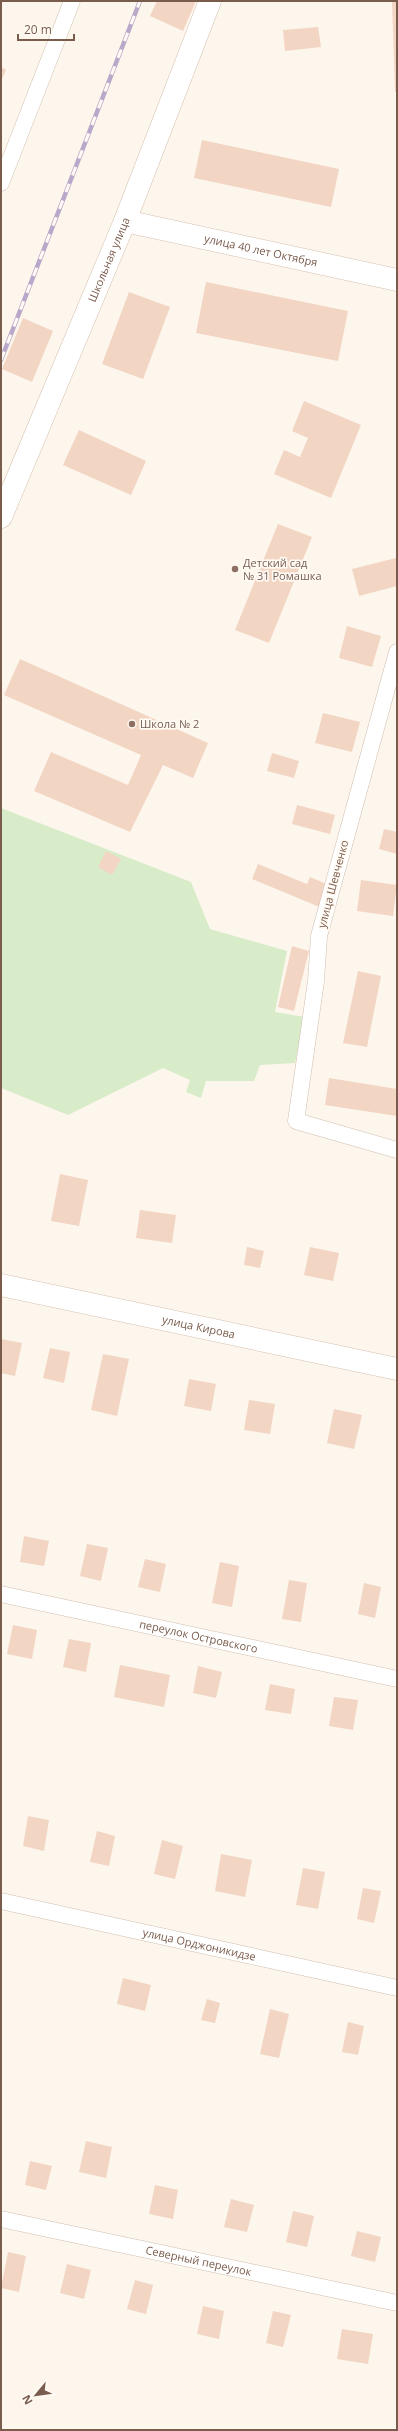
<svg xmlns="http://www.w3.org/2000/svg" width="398" height="2431" font-family="'Open Sans',sans-serif">
	<rect width="100%" height="100%" fill="#fdf6ec"/>
	<!-- green -->
	<path fill="#d8ecc9" d="M 1,808 L 191,882 L 210,929 L 287,951 L 275,1012 L 305,1017 L 295,1063 L 260,1065 L 254,1081 L 206,1081 L 201,1098 L 186,1092 L 190,1080 L 163,1068 L 68,1115 L 1,1088 Z"/>
	<!-- building -->
	<g fill="#f3d5c3">
		<path d="M 157,1 L 196,1 L 183,31 L 150,16 Z"/>
		<path d="M 392,1 L 397,1 L 397,92 L 395,92 Z"/>
		<path d="M 318,27 L 321,47 L 285,51 L 283,30 Z"/>
		<path d="M 1,67 L 6,70 L 1,81 Z"/>
		<path d="M 202,140 L 339,169 L 331,207 L 194,178 Z"/>
		<path d="M 206,282 L 348,311 L 338,361 L 196,333 Z"/>
		<path d="M 129,292 L 170,307 L 143,379 L 102,364 Z"/>
		<path d="M 23,318 L 53,331 L 32,382 L 2,369 Z"/>
		<path d="M 304,401 L 361,425 L 331,498 L 274,474 L 284,450 L 300,457 L 308,438 L 292,431 Z"/>
		<path d="M 79,430 L 146,461 L 131,495 L 63,465 Z"/>
		<path d="M 278,524 L 312,537 L 269,643 L 235,630 Z"/>
		<path d="M 396,558 L 397,586 L 359,596 L 352,569 Z"/>
		<path d="M 347,626 L 381,636 L 372,667 L 339,658 Z"/>
		<path d="M 20,659 L 208,743 L 193,778 L 163,765 L 130,832 L 34,791 L 51,752 L 128,785 L 141,755 L 4,695 Z"/>
		<path d="M 323,713 L 360,722 L 352,752 L 315,743 Z"/>
		<path d="M 272,753 L 299,761 L 294,778 L 267,771 Z"/>
		<path d="M 297,805 L 335,815 L 330,834 L 292,824 Z"/>
		<path d="M 384,829 L 397,832 L 397,854 L 379,849 Z"/>
		<path d="M 106,851 L 121,859 L 112,875 L 98,867 Z"/>
		<path d="M 258,864 L 307,884 L 310,877 L 331,886 L 322,908 L 252,879 Z"/>
		<path d="M 361,880 L 397,885 L 393,916 L 357,911 Z"/>
		<path d="M 292,946 L 309,951 L 294,1011 L 278,1007 Z"/>
		<path d="M 358,971 L 381,976 L 367,1047 L 343,1043 Z"/>
		<path d="M 329,1078 L 397,1089 L 397,1116 L 325,1105 Z"/>
		<path d="M 60,1174 L 88,1180 L 79,1226 L 51,1221 Z"/>
		<path d="M 140,1210 L 176,1215 L 172,1243 L 136,1238 Z"/>
		<path d="M 247,1247 L 264,1251 L 260,1268 L 244,1265 Z"/>
		<path d="M 310,1247 L 339,1253 L 333,1281 L 304,1275 Z"/>
		<path d="M 1,1339 L 22,1343 L 15,1376 L 1,1373 Z"/>
		<path d="M 50,1348 L 70,1352 L 64,1383 L 43,1378 Z"/>
		<path d="M 103,1354 L 129,1359 L 117,1416 L 91,1410 Z"/>
		<path d="M 189,1379 L 216,1384 L 211,1411 L 184,1406 Z"/>
		<path d="M 249,1400 L 275,1404 L 270,1434 L 244,1430 Z"/>
		<path d="M 334,1409 L 362,1415 L 354,1449 L 327,1443 Z"/>
		<path d="M 24,1536 L 49,1541 L 44,1566 L 20,1562 Z"/>
		<path d="M 87,1544 L 108,1548 L 101,1581 L 80,1576 Z"/>
		<path d="M 145,1559 L 166,1564 L 160,1592 L 138,1587 Z"/>
		<path d="M 220,1562 L 239,1566 L 232,1607 L 212,1603 Z"/>
		<path d="M 289,1580 L 307,1583 L 301,1622 L 282,1619 Z"/>
		<path d="M 364,1583 L 381,1587 L 375,1618 L 358,1614 Z"/>
		<path d="M 13,1625 L 37,1630 L 32,1659 L 7,1654 Z"/>
		<path d="M 69,1639 L 91,1643 L 86,1672 L 63,1667 Z"/>
		<path d="M 120,1665 L 170,1675 L 164,1707 L 114,1697 Z"/>
		<path d="M 198,1666 L 222,1672 L 216,1698 L 193,1693 Z"/>
		<path d="M 270,1684 L 295,1689 L 291,1714 L 265,1710 Z"/>
		<path d="M 334,1697 L 358,1700 L 353,1730 L 329,1726 Z"/>
		<path d="M 28,1816 L 49,1820 L 44,1851 L 23,1846 Z"/>
		<path d="M 97,1831 L 115,1836 L 109,1866 L 90,1862 Z"/>
		<path d="M 162,1840 L 183,1846 L 175,1879 L 154,1874 Z"/>
		<path d="M 221,1854 L 252,1860 L 245,1897 L 215,1891 Z"/>
		<path d="M 303,1868 L 325,1872 L 318,1909 L 296,1905 Z"/>
		<path d="M 363,1888 L 381,1891 L 374,1923 L 357,1919 Z"/>
		<path d="M 123,1978 L 151,1985 L 145,2011 L 117,2004 Z"/>
		<path d="M 207,1999 L 220,2003 L 215,2023 L 201,2020 Z"/>
		<path d="M 270,2009 L 289,2014 L 279,2058 L 260,2054 Z"/>
		<path d="M 348,2022 L 364,2026 L 358,2055 L 342,2052 Z"/>
		<path d="M 86,2141 L 112,2147 L 106,2178 L 79,2172 Z"/>
		<path d="M 30,2161 L 52,2166 L 46,2190 L 25,2185 Z"/>
		<path d="M 155,2185 L 178,2190 L 173,2219 L 149,2214 Z"/>
		<path d="M 231,2199 L 254,2205 L 247,2232 L 224,2227 Z"/>
		<path d="M 293,2211 L 314,2216 L 307,2247 L 286,2242 Z"/>
		<path d="M 357,2231 L 381,2237 L 375,2262 L 351,2256 Z"/>
		<path d="M 8,2252 L 26,2256 L 19,2292 L 1,2288 Z"/>
		<path d="M 67,2264 L 91,2270 L 84,2299 L 60,2293 Z"/>
		<path d="M 135,2280 L 153,2285 L 146,2314 L 127,2309 Z"/>
		<path d="M 203,2306 L 224,2311 L 219,2339 L 197,2334 Z"/>
		<path d="M 273,2311 L 291,2315 L 283,2347 L 266,2343 Z"/>
		<path d="M 342,2329 L 373,2334 L 368,2364 L 337,2359 Z"/>
	</g>
	<g fill="none" stroke-linecap="round" stroke-linejoin="round">
		<!-- street casing -->
		<g stroke="#d1beb0" stroke-width="17">
			<g id="street">
				<path d="M 1,183 L 72,1"/>
				<path d="M 397,652 L 319,936 L 316,981 L 296,1121 L 397,1150"/>
				<path id="s1" d="M 1,1594 L 397,1679"/>
				<path id="s2" d="M 1,1901 L 397,1988"/>
				<path id="s3" d="M 1,2219 L 397,2303"/>
			</g>
		</g>
		<!-- secondary casing -->
		<g stroke="#d6c0b0" stroke-width="23">
			<g id="secondary">
				<path id="s4" d="M 125,221 L 397,280"/>
				<path id="s5" d="M 1,517 L 125,221 L 210,1"/>
				<path id="s6" d="M 1,1285 L 397,1369"/>
			</g>
		</g>
		<!-- street -->
		<use href="#street" stroke="#fff" stroke-width="16"/>
		<!-- secondary -->
		<use href="#secondary" stroke="#fff" stroke-width="22"/>
		<!-- rail casing -->
		<g stroke="#b9a8c9" stroke-width="4.5">
			<path id="rail" d="M 1,360 L 140,1"/>
		</g>
		<!-- rail -->
		<use href="#rail" stroke="#fffaf3" stroke-width="3" stroke-dasharray="9" stroke-linecap="butt"/>
	</g>
	<!-- markers -->
	<g fill="#8d6e63" stroke="#fffaf3" stroke-width="1.5">
		<circle cx="235" cy="569" r="4"/>
		<circle cx="132" cy="724" r="4"/>
	</g>
	<g text-anchor="middle" stroke-width="3.5" stroke-linejoin="round" paint-order="stroke">
		<!-- street labels -->
		<g font-size="11" fill="#7a5c4d" stroke="#fffaf3">
			<text dy="4" stroke="none"><textPath href="#s4" startOffset="139">улица 40 лет Октября</textPath></text>
			<text dy="4" stroke="none"><textPath href="#s5" startOffset="279">Школьная улица</textPath></text>
			<text transform="translate(333 884) rotate(-75)" y="4">улица Шевченко</text>
			<text dy="4" stroke="none"><textPath href="#s6" startOffset="202">улица Кирова</textPath></text>
			<text dy="4" stroke="none"><textPath href="#s1" startOffset="202">переулок Островского</textPath></text>
			<text dy="4" stroke="none"><textPath href="#s2" startOffset="203">улица Орджоникидзе</textPath></text>
			<text dy="4" stroke="none"><textPath href="#s3" startOffset="202">Северный переулок</textPath></text>
		</g>
		<!-- education labels -->
		<g font-size="11" fill="#785e54" stroke="#fffaf3" text-anchor="start">
			<text x="243" y="567">Детский сад<tspan x="243" dy="13">№ 31 Ромашка</tspan></text>
			<text x="140" y="728">Школа № 2</text>
		</g>
	</g>
	<!-- border -->
	<rect width="398" height="2431" fill="none" stroke="#7a5c4d" stroke-width="4"/>
	<!-- north arrow -->
	<g transform="translate(36 2395) rotate(241)" stroke="#fffaf3" stroke-width="3" paint-order="stroke">
	<path d="M0-3L7 15L0 10L-7 15Z" fill="#7a5c4d"/>
	<text y="-6" font-size="11" font-weight="bold" text-anchor="middle" fill="#7a5c4d">N</text>
	</g>
	<!-- scale -->
	<path d="M18 34v6h56v-6" fill="none" stroke="#7a5c4d" stroke-width="2"/>
	<text x="24" y="34" font-size="12" fill="#7a5c4d" stroke="#fffaf3" stroke-width="3" paint-order="stroke">20 m</text>
</svg>
